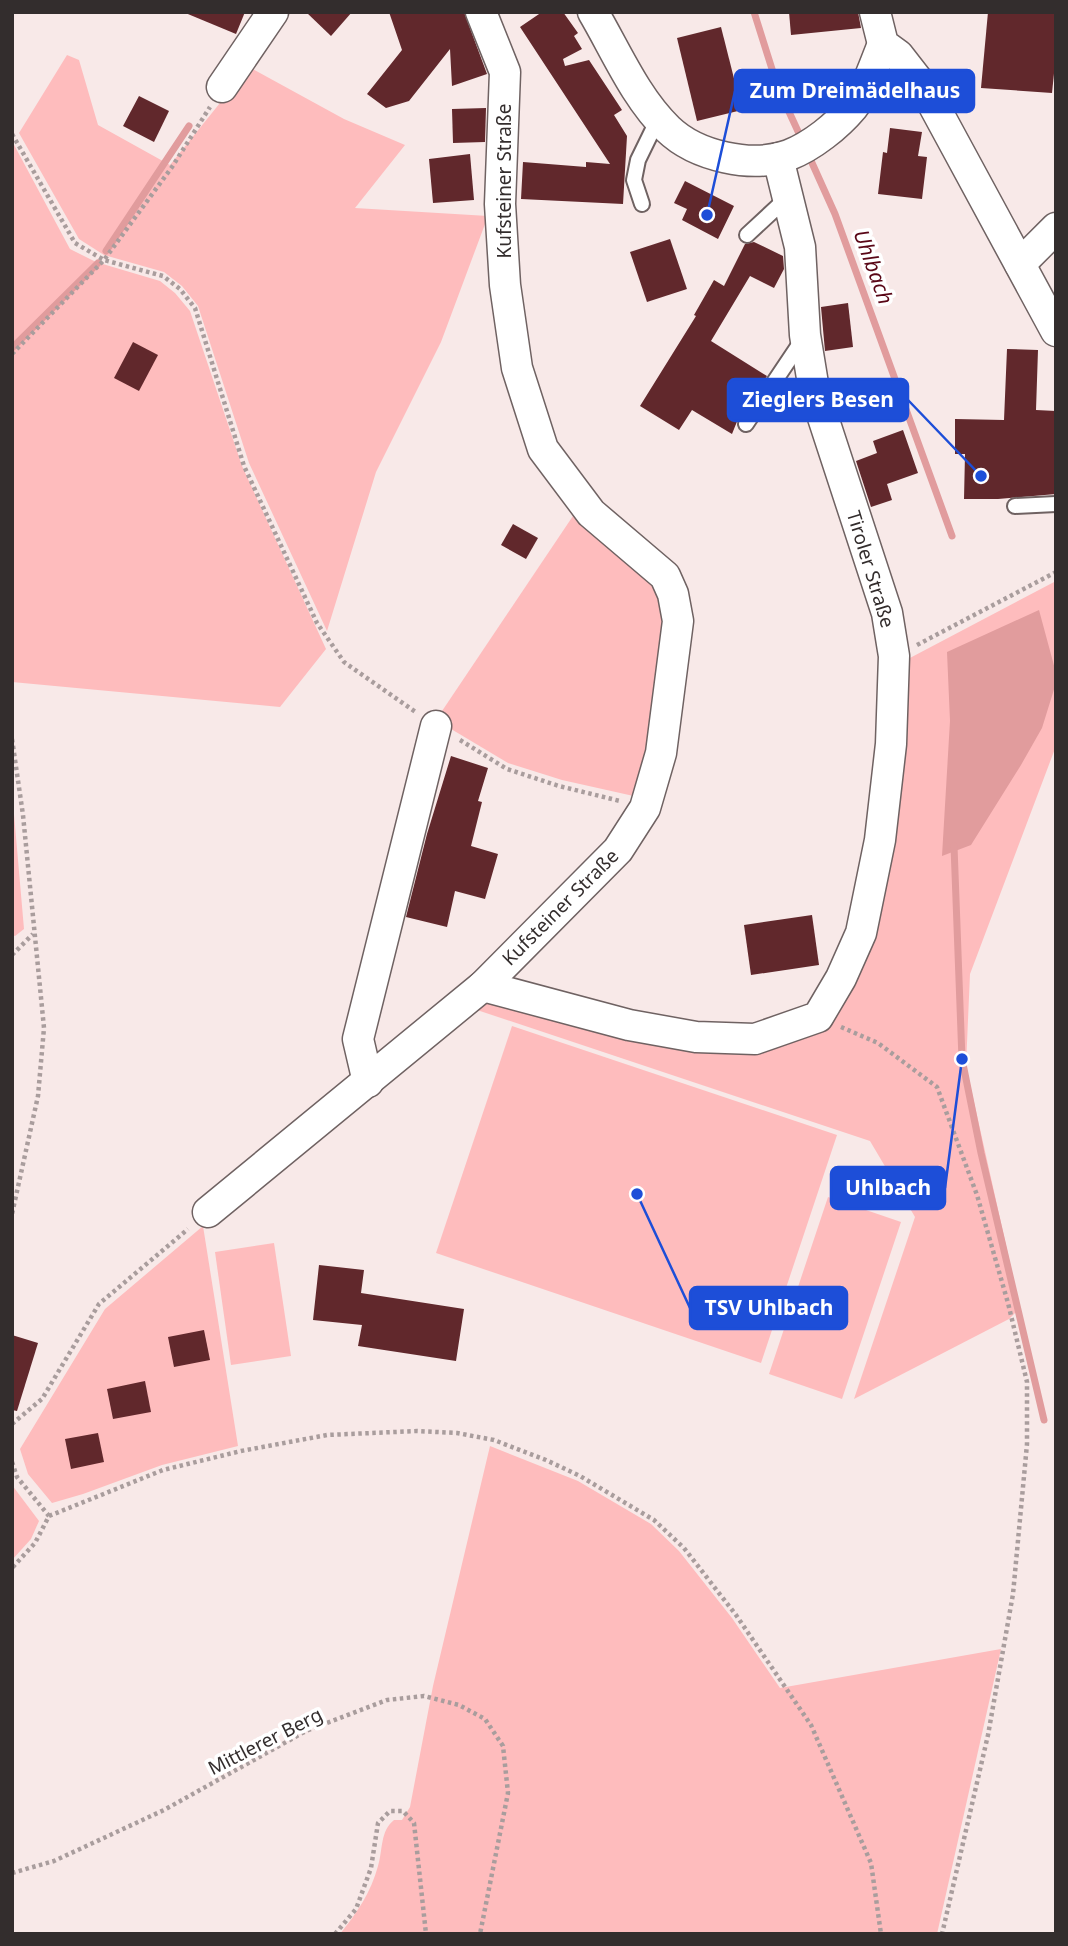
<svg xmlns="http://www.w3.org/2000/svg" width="1068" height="1946" font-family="'Noto Sans',sans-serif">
	<rect width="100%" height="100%" fill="#f8e9e8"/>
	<!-- green -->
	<g fill="#febcbd">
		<path d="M 67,55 L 79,60 L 98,125 L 170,165 L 249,67 L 344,119 L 405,145 L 355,208 L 488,216 L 441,342 L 376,472 L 327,631 L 249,463 L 198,306 L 182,286 L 164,272 L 104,255 L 79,239 L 19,133 Z"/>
		<path d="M 12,141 L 70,249 L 96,262 L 160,281 L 175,293 L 190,311 L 242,466 L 326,649 L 280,707 L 12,682 Z"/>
		<path d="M 579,507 L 659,581 L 671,621 L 638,797 L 562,780 L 508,763 L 436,720 Z"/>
		<path d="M 1056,581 L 1056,746 L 970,974 L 966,1066 L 1020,1308 L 1009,1319 L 854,1399 L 915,1217 L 870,1141 L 474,1009 L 491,994 L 627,1033 L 826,1026 L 908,659 Z"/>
		<path d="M 12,791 L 24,929 L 15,936 L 12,935 Z"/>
		<path d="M 512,1026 L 837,1135 L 761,1363 L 436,1253 Z"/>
		<path d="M 828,1197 L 901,1222 L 842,1399 L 769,1374 Z"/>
		<path d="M 203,1226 L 238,1446 L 162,1465 L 83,1494 L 52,1503 L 28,1474 L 20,1449 L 105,1309 Z"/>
		<path d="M 274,1243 L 291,1356 L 231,1365 L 215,1252 Z"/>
		<path d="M 490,1446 L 578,1481 L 651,1524 L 679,1551 L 732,1618 L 780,1688 L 1001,1649 L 937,1934 L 340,1934 C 357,1913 371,1892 378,1866 C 383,1850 380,1831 394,1820 L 402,1820 L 410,1807 L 433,1686 Z"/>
		<path d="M 12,1485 L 39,1521 L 31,1539 L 12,1560 Z"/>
	</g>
	<!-- water -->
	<path fill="#e19c9d" d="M 1039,610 L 1056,673 L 1056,683 L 1042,728 L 1021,765 L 971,845 L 942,856 L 950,721 L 947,652 Z"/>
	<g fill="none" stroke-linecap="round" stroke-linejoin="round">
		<!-- stream -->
		<g stroke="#e19c9d" stroke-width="7">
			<path d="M 754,12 L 778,88 L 802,140"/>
			<path d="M 808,154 L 835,214 L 952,536"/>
			<path d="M 106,251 L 189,126"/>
			<path d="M 12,348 L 98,263"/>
			<path d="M 954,846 L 962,1059 L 981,1153 L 1044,1420"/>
		</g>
	</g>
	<!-- building -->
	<g fill="#61282c">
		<path d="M 183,12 L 245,12 L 236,34 Z"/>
		<path d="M 306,12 L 352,12 L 331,36 Z"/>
		<path d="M 389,12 L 464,12 L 487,74 L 452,86 L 450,49 L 409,101 L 386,108 L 367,94 L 402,50 Z"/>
		<path d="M 542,12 L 563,12 L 578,33 L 574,36 L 582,49 L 563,59 L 565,66 L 589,60 L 622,110 L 614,115 L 627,136 L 623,204 L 521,199 L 523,162 L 586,167 L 586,162 L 610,164 L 520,27 Z"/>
		<path d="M 789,12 L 858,12 L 861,28 L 791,35 Z"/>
		<path d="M 988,12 L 1056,12 L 1056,54 L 1052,93 L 981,88 Z"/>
		<path d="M 721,27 L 742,110 L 697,121 L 677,38 Z"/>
		<path d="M 139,96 L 169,111 L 154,142 L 123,126 Z"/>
		<path d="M 486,108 L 485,142 L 453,143 L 452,109 Z"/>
		<path d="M 890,128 L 922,132 L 918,156 L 927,157 L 922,199 L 878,194 L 883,152 L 887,153 Z"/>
		<path d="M 470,154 L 474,200 L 433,203 L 429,159 Z"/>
		<path d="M 685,181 L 734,206 L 718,239 L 682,220 L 687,209 L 674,203 Z"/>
		<path d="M 670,239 L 687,289 L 647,302 L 630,252 Z"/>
		<path d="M 754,242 L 783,256 L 784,269 L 774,288 L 750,276 L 711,341 L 767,376 L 738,419 L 732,434 L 692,410 L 679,430 L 640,406 L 696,316 L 694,315 L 714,280 L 724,286 L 745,244 Z"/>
		<path d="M 848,303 L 853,347 L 825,351 L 821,307 Z"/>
		<path d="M 133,342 L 158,355 L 139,391 L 114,378 Z"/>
		<path d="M 1007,349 L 1038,350 L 1036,410 L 1056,411 L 1056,494 L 998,499 L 964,499 L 965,454 L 955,454 L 955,419 L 1004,420 Z"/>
		<path d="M 903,430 L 918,473 L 887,484 L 892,500 L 871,507 L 856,461 L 877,453 L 873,441 Z"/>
		<path d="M 513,524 L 538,538 L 526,559 L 501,545 Z"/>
		<path d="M 451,756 L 488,768 L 478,801 L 482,802 L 471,846 L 498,854 L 485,899 L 455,891 L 447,927 L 406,917 L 427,834 Z"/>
		<path d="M 812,915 L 819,965 L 751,975 L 744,925 Z"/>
		<path d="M 319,1265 L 364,1270 L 361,1293 L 464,1309 L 456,1361 L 358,1346 L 362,1325 L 313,1320 Z"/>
		<path d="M 204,1330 L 210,1360 L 174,1367 L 168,1337 Z"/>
		<path d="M 12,1335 L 38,1343 L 17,1411 L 12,1410 Z"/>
		<path d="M 145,1381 L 151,1412 L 113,1419 L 107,1389 Z"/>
		<path d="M 98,1433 L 104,1462 L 71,1469 L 65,1439 Z"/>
	</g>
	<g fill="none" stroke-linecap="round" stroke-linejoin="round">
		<!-- service casing -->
		<g stroke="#6f6262" stroke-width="18">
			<g id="service">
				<path d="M 642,204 L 634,180 L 638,160 L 658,119"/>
				<path d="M 747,235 L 788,197"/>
				<path d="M 746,424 L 803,339"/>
				<path d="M 1015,506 L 1056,504"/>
			</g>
		</g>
		<!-- minor casing -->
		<g stroke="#6f6262" stroke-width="33">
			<g id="minor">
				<path d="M 593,12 C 616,51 635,97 668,129 C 696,156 752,169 789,155 C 812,146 837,126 853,107 C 867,89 874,66 883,44"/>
				<path d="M 875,12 L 883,44 L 898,55 L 926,91 L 1056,331"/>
				<path d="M 222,87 L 273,12"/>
				<path d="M 1020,264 L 1056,228"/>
				<path d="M 483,986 L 629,1025 L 696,1037 L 755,1039 L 818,1017 L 841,978 L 861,933 L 880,840 L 891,744 L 894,656 L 887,613 L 814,390 L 805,335 L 800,247 L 778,158"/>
				<path d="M 368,1082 L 358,1039 L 436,726"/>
				<path d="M 208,1212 L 483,986 L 618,850 L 645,808 L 661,753 L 678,621 L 673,594 L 665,576 L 591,513 L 543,449 L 517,368 L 505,285 L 500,204 L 505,72 L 481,12"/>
			</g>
		</g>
		<!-- path -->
		<g stroke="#a99d9d" stroke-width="4.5" stroke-dasharray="3.5 3.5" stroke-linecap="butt">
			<path d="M 12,134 L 75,243 L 104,260 L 163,276 L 180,289 L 195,308 L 244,466 L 317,623 L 344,662 L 417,713"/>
			<path d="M 12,354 L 104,260 L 172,167 L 210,107"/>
			<path d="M 917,645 L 1056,572"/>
			<path d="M 12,739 L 23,815 L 44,1028 L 38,1096 L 12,1214"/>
			<path d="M 460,740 L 507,769 L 559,786 L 620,801"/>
			<path d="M 12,955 L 33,934"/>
			<path d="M 841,1027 L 878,1043 L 937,1087 L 977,1195 L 1008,1303 L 1027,1382 L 1027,1444 L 1013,1594 L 988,1735 L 942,1934"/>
			<path d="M 12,1424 L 42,1399 L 99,1304 L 188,1229"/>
			<path d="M 12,1462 L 17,1477 L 49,1516 L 35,1543 L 12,1568"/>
			<path d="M 49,1516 L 163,1470 L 241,1451 L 327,1435 L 417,1431 L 457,1433 L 494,1440 L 546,1460 L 580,1476 L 654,1520 L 684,1548 L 736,1615 L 811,1725 L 871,1863 L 881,1934"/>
			<path d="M 12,1873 L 54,1861 L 164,1810 L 306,1731 L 387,1700 L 424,1696 L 459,1705 L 485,1719 L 503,1746 L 508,1793 L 480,1934"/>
			<path d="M 335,1934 L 356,1909 L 371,1868 L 378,1823 L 390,1811 L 403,1811 L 414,1823 L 426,1934"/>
		</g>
		<!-- service -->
		<use href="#service" stroke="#fff" stroke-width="14"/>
		<!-- minor -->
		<use href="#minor" stroke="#fff" stroke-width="30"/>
	</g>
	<g text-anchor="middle" stroke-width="7" stroke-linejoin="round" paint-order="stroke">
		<!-- street labels -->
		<g font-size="19" fill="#332d2d" stroke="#fff">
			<text transform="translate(504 181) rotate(-90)" y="7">Kufsteiner Straße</text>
			<text transform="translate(871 569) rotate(73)" y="7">Tiroler Straße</text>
			<text transform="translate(560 907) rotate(-45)" y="7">Kufsteiner Straße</text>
			<text transform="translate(265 1741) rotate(-27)" y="7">Mittlerer Berg</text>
		</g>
		<!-- water labels -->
		<g font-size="21" font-style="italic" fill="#590616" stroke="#fff">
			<text transform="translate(873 267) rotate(70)" y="7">Uhlbach</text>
		</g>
	</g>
	<!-- callouts -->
	<path fill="none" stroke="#1d4ed8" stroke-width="2.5" d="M707 215L735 91M981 476L908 400M962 1059L945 1188M637 1194L690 1308"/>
	<g fill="#1d4ed8" stroke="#fff" stroke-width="2.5">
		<circle cx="707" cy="215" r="7"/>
		<circle cx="981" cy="476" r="7"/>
		<circle cx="962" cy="1059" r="7"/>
		<circle cx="637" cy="1194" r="7"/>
	</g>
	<g fill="#1d4ed8" stroke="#1d4ed8" stroke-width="2.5">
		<rect x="735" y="70" width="239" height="42" rx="7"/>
		<rect x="728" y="379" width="180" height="42" rx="7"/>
		<rect x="831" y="1167" width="114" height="42" rx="7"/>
		<rect x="690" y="1287" width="157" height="42" rx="7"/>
	</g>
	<g font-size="21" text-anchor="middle" font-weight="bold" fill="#fff">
		<text x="855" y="98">Zum Dreimädelhaus</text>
		<text x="818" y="407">Zieglers Besen</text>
		<text x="888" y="1195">Uhlbach</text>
		<text x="769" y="1315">TSV Uhlbach</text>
	</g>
	<!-- border -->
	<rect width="1068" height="1946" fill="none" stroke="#332d2d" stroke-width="28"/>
</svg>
